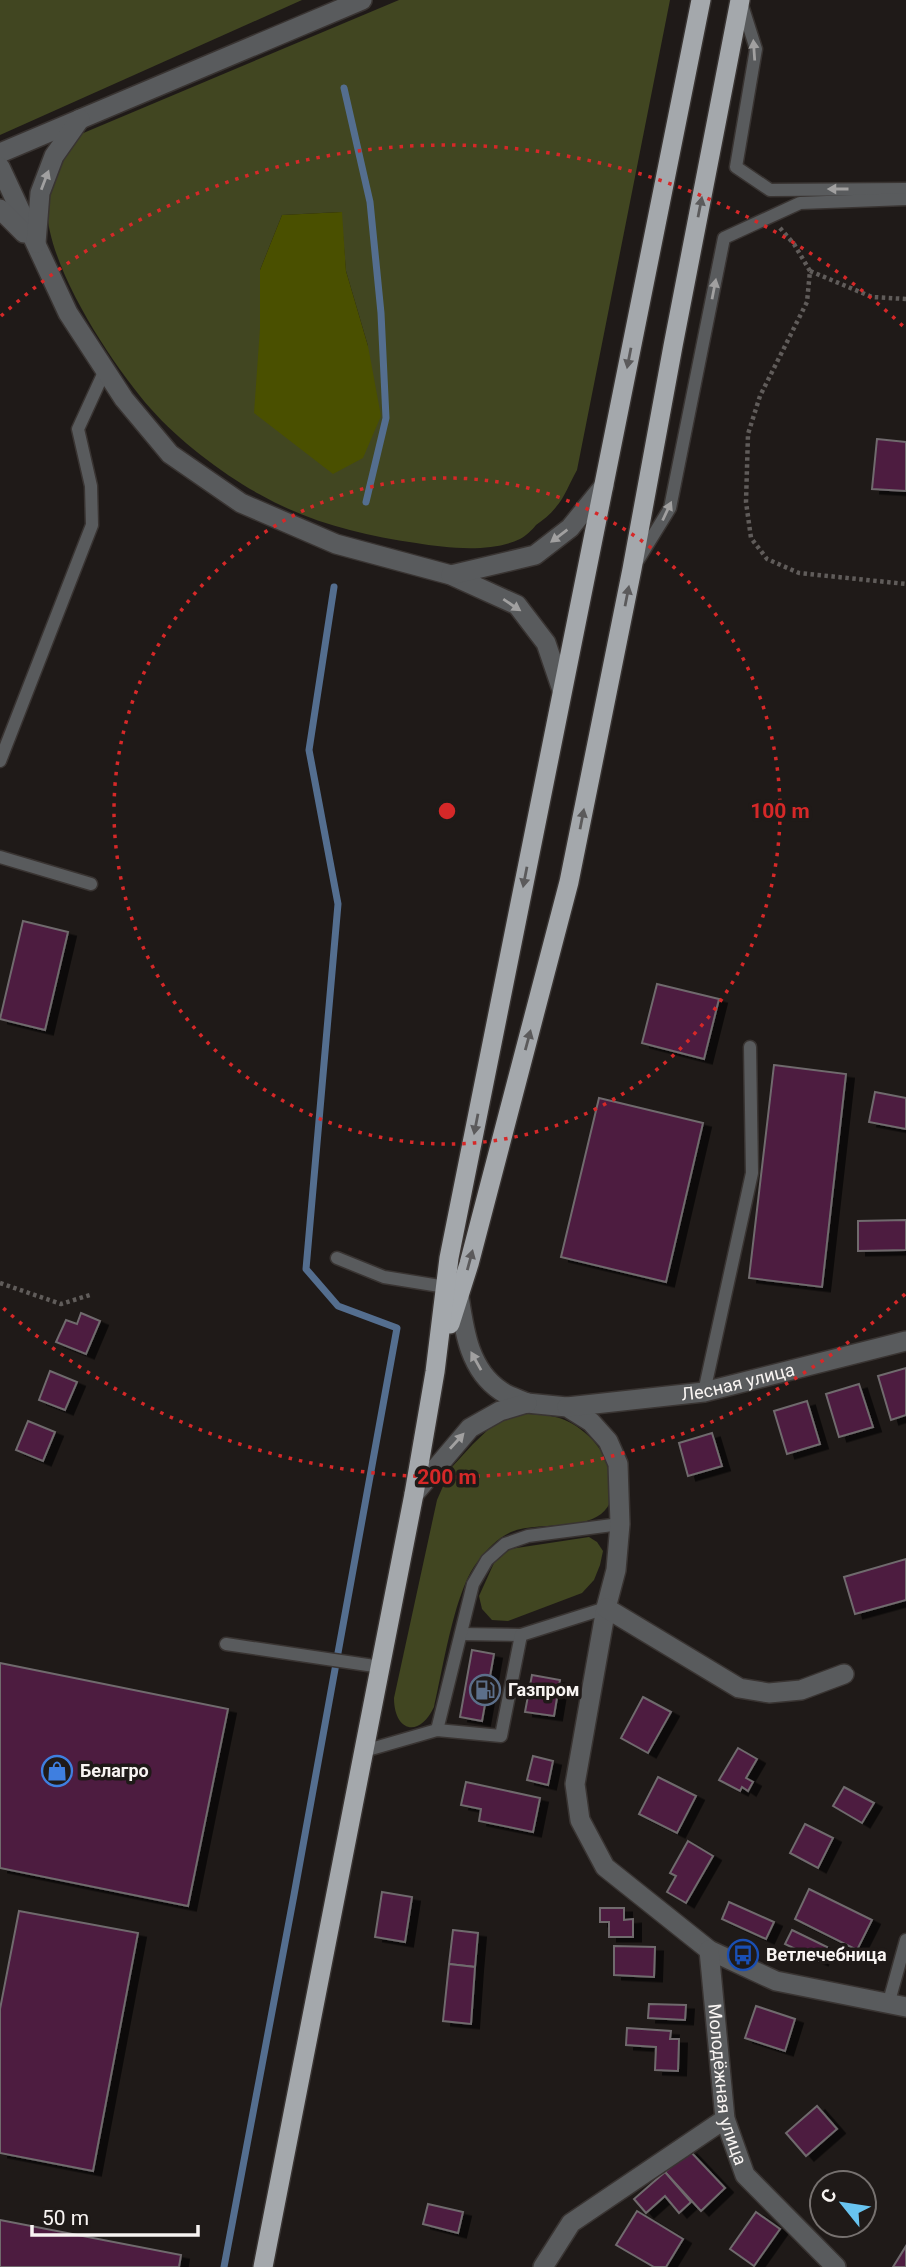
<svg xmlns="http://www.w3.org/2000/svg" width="906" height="2267" font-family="Roboto,sans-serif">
	<defs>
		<filter id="shadow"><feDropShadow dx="8" dy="4.5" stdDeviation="0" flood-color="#0009"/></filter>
	</defs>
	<rect width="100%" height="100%" fill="#1f1a18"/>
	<!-- green -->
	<g fill="#414621" fill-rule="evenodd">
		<path d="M 0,0 L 302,0 L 0,135 Z"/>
		<path d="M 399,0 L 670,0 L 577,470 C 570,482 565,497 556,507 C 551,514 543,520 536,525 C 532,530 526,536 520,539 C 491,553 447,548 416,543 C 361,535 308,522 259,494 C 223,474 179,441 151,409 C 113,366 48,268 47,209 C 47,181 62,154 81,134 ZM 341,212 L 346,271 L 368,346 L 260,328 L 260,270 L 282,215 Z"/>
		<path d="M 519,1414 C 545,1414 564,1415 584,1432 C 598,1443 611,1463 613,1482 C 616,1540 544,1518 511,1532 C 498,1538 487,1549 479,1560 C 455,1587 443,1669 434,1707 C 419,1739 394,1731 394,1698 L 437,1500 L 451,1468 L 473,1444 L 494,1424 Z"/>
		<path d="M 589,1537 L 597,1542 L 603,1551 L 600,1565 L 594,1580 L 582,1593 L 508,1621 L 492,1620 L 482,1609 L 479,1596 L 494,1563 L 510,1549 Z"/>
	</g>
	<!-- forest -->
	<path fill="#4a5000" d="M 342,212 L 346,271 L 368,346 L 381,416 L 363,458 L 333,474 L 254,413 L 260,328 L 260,270 L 282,215 Z"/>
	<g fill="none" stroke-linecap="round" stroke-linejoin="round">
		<!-- stream -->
		<g stroke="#546e8f" stroke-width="7">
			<path d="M 344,88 L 370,202 L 381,313 L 386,418 L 366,502"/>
			<path d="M 224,2267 L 294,1895 L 397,1328 L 338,1306 L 306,1269 L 338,904 L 309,750 L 334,587"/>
		</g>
	</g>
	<!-- building -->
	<g fill="#4e1a41" stroke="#6f6a6d" stroke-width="2" filter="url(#shadow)">
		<path d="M 877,439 L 906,442 L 906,491 L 872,489 Z"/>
		<path d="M 23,921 L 68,932 L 45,1030 L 0,1019 Z"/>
		<path d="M 657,984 L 719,999 L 704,1059 L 642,1043 Z"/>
		<path d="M 774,1065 L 846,1074 L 822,1287 L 749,1278 Z"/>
		<path d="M 875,1092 L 906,1098 L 906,1129 L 869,1122 Z"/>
		<path d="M 599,1098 L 703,1123 L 666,1282 L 561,1257 Z"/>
		<path d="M 906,1220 L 906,1250 L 858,1251 L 858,1221 Z"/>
		<path d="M 81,1313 L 100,1321 L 86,1354 L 56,1342 L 66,1320 L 77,1324 Z"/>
		<path d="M 906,1368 L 906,1415 L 891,1420 L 878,1376 Z"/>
		<path d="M 50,1371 L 77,1382 L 65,1410 L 39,1400 Z"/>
		<path d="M 859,1384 L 873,1427 L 839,1437 L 826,1394 Z"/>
		<path d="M 807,1401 L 820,1444 L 787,1454 L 774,1411 Z"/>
		<path d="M 28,1421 L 55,1432 L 43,1461 L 16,1450 Z"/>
		<path d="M 712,1433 L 722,1466 L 688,1476 L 679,1443 Z"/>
		<path d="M 906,1559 L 906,1600 L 855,1614 L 844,1577 Z"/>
		<path d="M 472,1650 L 494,1654 L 482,1721 L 460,1717 Z"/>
		<path d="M 0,1663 L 228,1709 L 188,1906 L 0,1868 Z"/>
		<path d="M 532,1675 L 560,1680 L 554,1716 L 525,1712 Z"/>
		<path d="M 643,1697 L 671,1712 L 648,1753 L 621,1738 Z"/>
		<path d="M 738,1748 L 757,1759 L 746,1778 L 753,1782 L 748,1791 L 742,1787 L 740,1791 L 719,1780 Z"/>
		<path d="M 533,1756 L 553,1761 L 548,1785 L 527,1780 Z"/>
		<path d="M 658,1777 L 696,1796 L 677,1833 L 639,1814 Z"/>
		<path d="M 466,1782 L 540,1798 L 533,1832 L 479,1821 L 481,1809 L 461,1805 Z"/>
		<path d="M 844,1787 L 874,1803 L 862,1823 L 833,1806 Z"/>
		<path d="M 805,1824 L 833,1838 L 818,1868 L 790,1853 Z"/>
		<path d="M 688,1841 L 713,1856 L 686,1903 L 667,1892 L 676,1876 L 670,1873 Z"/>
		<path d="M 809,1889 L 872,1920 L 857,1950 L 795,1919 Z"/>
		<path d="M 382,1892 L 412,1897 L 405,1942 L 375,1937 Z"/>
		<path d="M 729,1902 L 774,1922 L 766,1939 L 722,1919 Z"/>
		<path d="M 600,1908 L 624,1908 L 624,1920 L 633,1919 L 633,1937 L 609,1937 L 609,1922 L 600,1922 Z"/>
		<path d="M 19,1911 L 138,1933 L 93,2171 L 0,2153 L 0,2009 Z"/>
		<path d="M 453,1930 L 478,1933 L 475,1967 L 449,1964 Z"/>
		<path d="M 792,1930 L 827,1947 L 820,1961 L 785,1944 Z"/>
		<path d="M 614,1946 L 655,1947 L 654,1977 L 614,1975 Z"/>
		<path d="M 449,1964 L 475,1967 L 471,2024 L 443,2021 Z"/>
		<path d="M 649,2004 L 686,2005 L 685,2020 L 648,2018 Z"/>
		<path d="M 756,2006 L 795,2019 L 785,2051 L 745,2038 Z"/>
		<path d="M 627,2028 L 671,2031 L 670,2039 L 679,2039 L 678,2071 L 655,2070 L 656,2047 L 626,2045 Z"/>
		<path d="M 817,2106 L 837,2129 L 806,2156 L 786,2133 Z"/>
		<path d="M 689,2150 L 725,2188 L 701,2211 L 665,2172 Z"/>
		<path d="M 665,2172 L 691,2202 L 679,2213 L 665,2196 L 646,2213 L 634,2199 Z"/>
		<path d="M 428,2204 L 463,2212 L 458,2233 L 423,2224 Z"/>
		<path d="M 637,2211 L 683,2239 L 666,2267 L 654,2267 L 616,2245 Z"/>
		<path d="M 756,2212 L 780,2229 L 754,2266 L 730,2249 Z"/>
		<path d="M 0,2220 L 181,2255 L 179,2267 L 0,2267 Z"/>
		<path d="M 906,2246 L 906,2267 L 893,2267 Z"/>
	</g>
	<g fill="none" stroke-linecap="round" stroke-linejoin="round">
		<!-- service casing -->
		<g stroke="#393432" stroke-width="15">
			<g id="service">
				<path d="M 742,5 L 756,49 L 736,167 L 770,190 L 906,189"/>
				<path d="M 638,560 L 670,508 L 724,238 L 800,203 L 906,199"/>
				<path d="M 0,761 L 92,525 L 91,486 L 78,429 L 105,370"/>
				<path d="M 0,857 L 91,884"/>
				<path d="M 337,1258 L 384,1277 L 446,1287"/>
				<path d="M 704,1392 L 752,1173 L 750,1047"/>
				<path d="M 461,1634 L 521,1635"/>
				<path d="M 226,1644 L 381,1667"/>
				<path d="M 437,1730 L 473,1584 L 487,1560 L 505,1544 L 528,1536 L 620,1524"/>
				<path d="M 364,1751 L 437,1730 L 501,1736 L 521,1635 L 606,1608"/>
				<path d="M 888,2005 L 906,1940"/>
			</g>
		</g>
		<!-- minor casing -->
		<g stroke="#393432" stroke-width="22">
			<g id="minor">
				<path d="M 527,1403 L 567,1407 L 591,1422 L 608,1441 L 618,1464 L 620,1524 L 616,1570 L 606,1608 L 575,1784 L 580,1820 L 605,1867 L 709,1950 L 776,1981 L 906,2007"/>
				<path id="s1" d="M 567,1407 L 704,1392 L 906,1341"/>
				<path d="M 606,1608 L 739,1688 L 769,1693 L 801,1690 L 844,1674"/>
				<path id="s2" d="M 709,1950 L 725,2119 L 745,2175 L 836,2267"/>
				<path d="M 543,2267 L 571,2223 L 725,2119"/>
			</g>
		</g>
		<!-- tertiary casing -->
		<g stroke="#393432" stroke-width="22">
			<g id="tertiary">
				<path d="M 0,153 L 362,0"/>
				<path d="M 0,167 L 68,313 L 124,399 L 170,454 L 241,503 L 336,544 L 451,575 L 517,605 L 546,643 L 562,690"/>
				<path d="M 0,209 L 24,233"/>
				<path d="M 36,243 L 40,193 L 54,156 L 80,119"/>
				<path d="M 451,575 L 535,555 L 570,528 L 604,486"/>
				<path d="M 459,1296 C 464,1330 469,1370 501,1391 C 508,1396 518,1399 527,1403"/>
				<path d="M 414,1494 L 470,1428 L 500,1411 L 527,1403"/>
			</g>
		</g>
		<!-- trunk casing -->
		<g stroke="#393432" stroke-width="22">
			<g id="trunk">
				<path d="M 450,1324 L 469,1264 L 569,882 L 632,569 L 673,346 L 740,0"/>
				<path d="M 263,2267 L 414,1494 L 435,1372 L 449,1258 L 701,0"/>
			</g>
		</g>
		<!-- path -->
		<g stroke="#605c5a" stroke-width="4.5" stroke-dasharray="3.5 3.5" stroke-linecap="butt">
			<path d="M 780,228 L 794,244 L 810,271 L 807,302 L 760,396 L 748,434 L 746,502 L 751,538 L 767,559 L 799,573 L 906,584"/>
			<path d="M 810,271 L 872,297 L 906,299"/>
			<path d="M 0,1283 L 61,1304 L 90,1295"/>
		</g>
		<!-- service -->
		<use href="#service" stroke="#595b5d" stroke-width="12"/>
		<!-- minor -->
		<use href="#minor" stroke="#595b5d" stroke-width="19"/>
		<!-- tertiary -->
		<use href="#tertiary" stroke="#595b5d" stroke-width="19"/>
		<!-- trunk -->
		<use href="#trunk" stroke="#a4a8ac" stroke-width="19"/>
	</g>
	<!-- one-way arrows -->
	<defs><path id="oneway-solid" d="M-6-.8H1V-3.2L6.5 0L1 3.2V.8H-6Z" transform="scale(1.75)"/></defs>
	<g fill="#a1a0a0">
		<use href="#oneway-solid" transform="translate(754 50) rotate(-94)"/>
		<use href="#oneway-solid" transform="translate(45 180) rotate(-69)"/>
		<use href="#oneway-solid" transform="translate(838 189) rotate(180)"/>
		<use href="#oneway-solid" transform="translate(714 289) rotate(-79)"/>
		<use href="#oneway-solid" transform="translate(667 511) rotate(-65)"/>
		<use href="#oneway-solid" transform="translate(559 536) rotate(143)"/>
		<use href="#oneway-solid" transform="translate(512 605) rotate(34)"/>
		<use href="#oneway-solid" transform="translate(476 1361) rotate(-119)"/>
		<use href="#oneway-solid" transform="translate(457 1441) rotate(-48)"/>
	</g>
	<g fill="#5b5a5b">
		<use href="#oneway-solid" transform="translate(700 207) rotate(-79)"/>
		<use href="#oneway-solid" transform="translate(629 358) rotate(101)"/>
		<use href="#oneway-solid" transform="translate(627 596) rotate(-79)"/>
		<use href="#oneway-solid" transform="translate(582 819) rotate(-79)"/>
		<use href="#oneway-solid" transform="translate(525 877) rotate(101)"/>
		<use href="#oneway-solid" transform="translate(528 1040) rotate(-75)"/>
		<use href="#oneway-solid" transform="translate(476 1124) rotate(101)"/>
		<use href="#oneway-solid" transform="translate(470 1260) rotate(-75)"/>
	</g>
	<!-- distance rings -->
	<g fill="none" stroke="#d62828" stroke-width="3.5" stroke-dasharray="3.5 7">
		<circle cx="447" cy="811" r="333"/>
		<path d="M905 1294A666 666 0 0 1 1 1306M1 316A666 666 0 0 1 905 328"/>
	</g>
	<!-- icons -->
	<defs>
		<g id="fuel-ring" transform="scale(1.575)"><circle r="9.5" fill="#1f1a18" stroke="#5c6f8a" stroke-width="1.5"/><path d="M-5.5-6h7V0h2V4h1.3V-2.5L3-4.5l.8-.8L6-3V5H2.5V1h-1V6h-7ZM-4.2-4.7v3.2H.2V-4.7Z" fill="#5c6f8a"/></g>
		<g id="shop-ring" transform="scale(1.575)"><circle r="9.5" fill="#1f1a18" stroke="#3f7fe0" stroke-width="1.5"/><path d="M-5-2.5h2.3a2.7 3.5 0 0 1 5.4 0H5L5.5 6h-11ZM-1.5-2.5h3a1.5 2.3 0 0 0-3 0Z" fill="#3f7fe0"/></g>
		<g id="bus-ring" transform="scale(1.575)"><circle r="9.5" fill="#1f1a18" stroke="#1a4fb4" stroke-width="1.5"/><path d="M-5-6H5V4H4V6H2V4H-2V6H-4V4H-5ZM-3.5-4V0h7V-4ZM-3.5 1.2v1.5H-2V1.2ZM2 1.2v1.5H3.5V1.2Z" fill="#1a4fb4"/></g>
	</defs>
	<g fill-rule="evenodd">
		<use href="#fuel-ring" x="485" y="1690"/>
		<use href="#shop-ring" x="57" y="1771"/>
		<use href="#bus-ring" x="743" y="1955"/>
	</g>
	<g text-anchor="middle" stroke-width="7" stroke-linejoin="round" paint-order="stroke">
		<!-- street labels -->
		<g font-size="18" fill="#f8f4f2" stroke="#1f1a18">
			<text dy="6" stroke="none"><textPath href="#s1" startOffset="173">Лесная улица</textPath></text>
			<text dy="6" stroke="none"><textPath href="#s2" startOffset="136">Молодёжная улица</textPath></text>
		</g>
		<!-- poi labels -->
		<g font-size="18" font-weight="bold" fill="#f8f4f2" stroke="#1f1a18" text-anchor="start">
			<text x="508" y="1696">Газпром</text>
			<text x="80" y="1777">Белагро</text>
			<text x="766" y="1961">Ветлечебница</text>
		</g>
	</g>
	<circle cx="447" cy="811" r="10" fill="#d62828" stroke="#1f1a18" stroke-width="3.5"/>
	<g font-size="21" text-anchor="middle" font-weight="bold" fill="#d62828" stroke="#1f1a18" stroke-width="7" stroke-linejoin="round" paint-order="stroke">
		<text x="780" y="818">100 m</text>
		<text x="447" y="1484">200 m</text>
	</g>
	<!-- north arrow -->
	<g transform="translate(843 2204) rotate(300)"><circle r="33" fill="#1f1a18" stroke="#76716f" stroke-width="2"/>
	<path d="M0-5L12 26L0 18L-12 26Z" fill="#68c4f0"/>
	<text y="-10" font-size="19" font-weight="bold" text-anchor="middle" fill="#f8f4f2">С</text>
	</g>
	<!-- scale -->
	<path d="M32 2225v10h166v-10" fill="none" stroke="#f8f4f2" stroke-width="3.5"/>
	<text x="42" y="2225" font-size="21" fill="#f8f4f2" stroke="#1f1a18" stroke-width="5" paint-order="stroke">50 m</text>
</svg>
